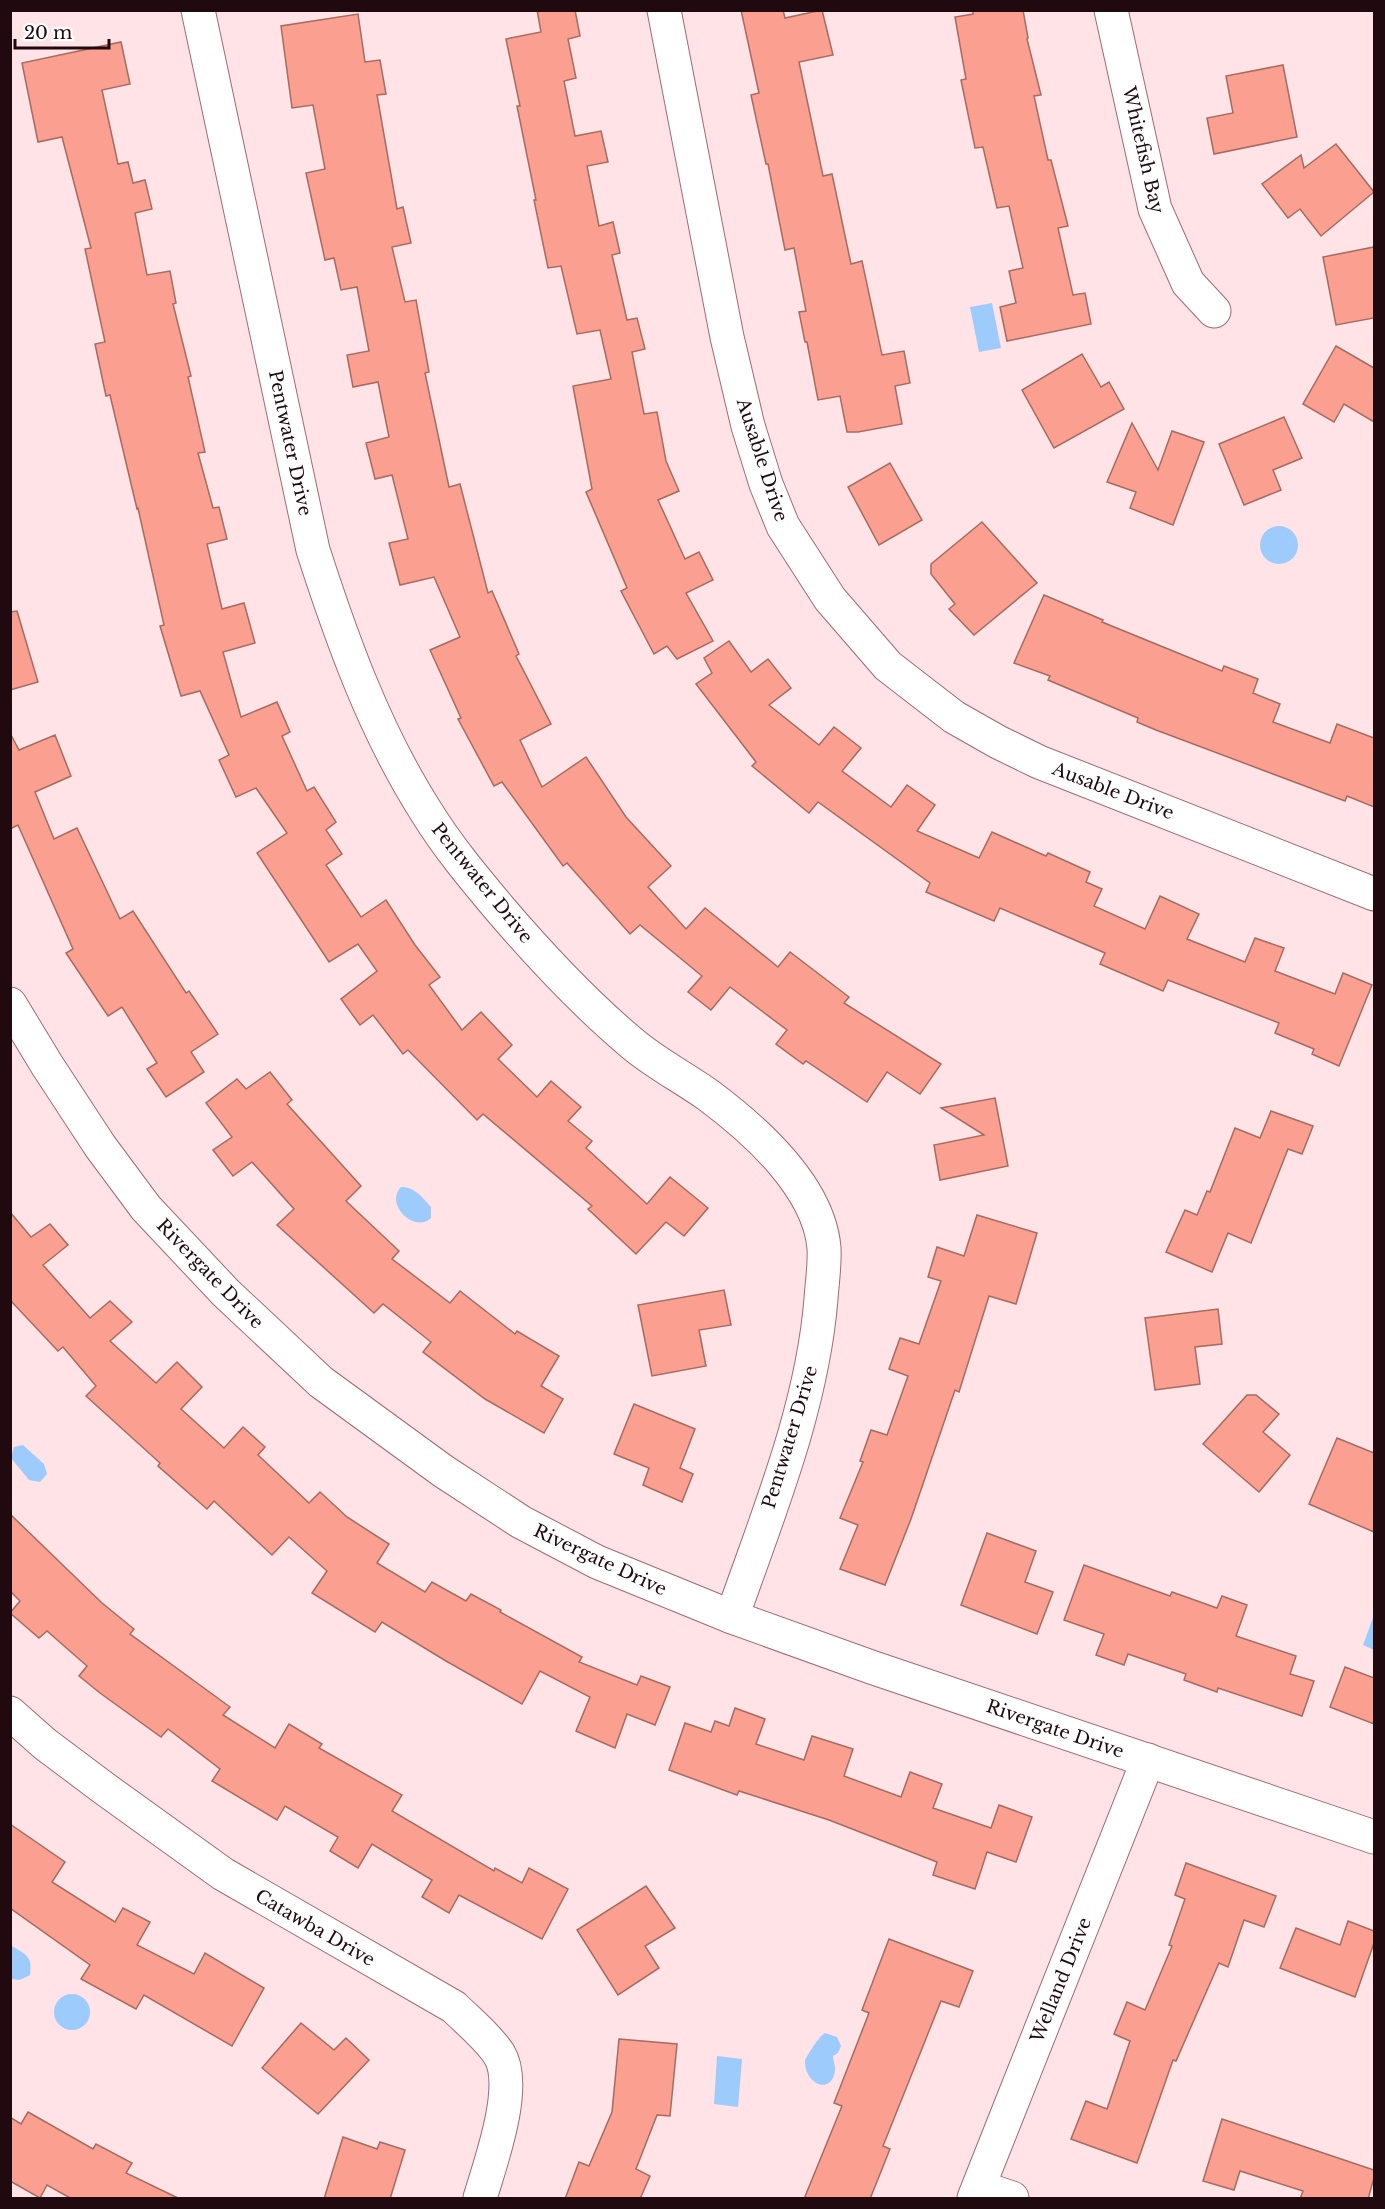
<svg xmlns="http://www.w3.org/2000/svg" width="1385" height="2209" font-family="'Libre Baskerville',serif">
	<rect width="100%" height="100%" fill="#ffe3e6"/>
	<!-- water -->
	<g fill="#9dccfc">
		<path d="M 992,303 L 1001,348 L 979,352 L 970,307 Z"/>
		<circle cx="1279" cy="545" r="19"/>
		<path d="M 401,1187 C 415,1187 422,1197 431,1207 L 431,1218 C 415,1234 384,1204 401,1187 Z"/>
		<path d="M 23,1445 L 44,1464 L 47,1474 L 40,1482 L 29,1480 L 11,1458 L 14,1447 Z"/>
		<path d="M 1374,1615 L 1374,1650 L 1363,1645 Z"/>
		<path d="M 10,1945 C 25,1954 33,1955 30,1975 L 20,1980 L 11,1979 Z"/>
		<circle cx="72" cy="2012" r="18"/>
		<path d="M 825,2033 L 837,2037 L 841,2046 L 838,2053 L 833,2056 C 833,2062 836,2066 835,2071 C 831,2096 804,2084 805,2060 C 809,2053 819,2036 825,2033 Z"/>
		<path d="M 717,2056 L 742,2059 L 738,2107 L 714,2104 Z"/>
	</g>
	<!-- building -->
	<g fill="#fb9f90" stroke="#a66b61" stroke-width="1.5">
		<path d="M 537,10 L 575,10 L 580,36 L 568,39 L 576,78 L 564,81 L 575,136 L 601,131 L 608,162 L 587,166 L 599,226 L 613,222 L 620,253 L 612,255 L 627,320 L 637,318 L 645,349 L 632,352 L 644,414 L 657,412 L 666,461 L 679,491 L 658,500 L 685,559 L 699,552 L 713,580 L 686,593 L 713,641 L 677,659 L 667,646 L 654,654 L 621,591 L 627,588 L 586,492 L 592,489 L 573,386 L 611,379 L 600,330 L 577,334 L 561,266 L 548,268 L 534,200 L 536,200 L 517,106 L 520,106 L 506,39 L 541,32 Z"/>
		<path d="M 741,10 L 783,10 L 785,18 L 822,10 L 833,55 L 799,62 L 823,176 L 832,174 L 851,264 L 862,261 L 882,355 L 904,351 L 910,383 L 895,386 L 902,424 L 858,432 L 847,432 L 840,396 L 818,400 L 807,342 L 805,342 L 799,312 L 806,311 L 794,248 L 785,250 L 768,164 L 766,164 L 751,95 L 759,93 Z"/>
		<path d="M 973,10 L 1023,10 L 1028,38 L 1027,39 L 1041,95 L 1034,96 L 1048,160 L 1051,160 L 1068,226 L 1058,228 L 1073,295 L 1085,293 L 1091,324 L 1007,341 L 1000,307 L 1016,303 L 1009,271 L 1023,268 L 1009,206 L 997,208 L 983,147 L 975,148 L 961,80 L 966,79 L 955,17 L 973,14 Z"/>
		<path d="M 358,14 L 365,62 L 380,60 L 386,94 L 377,95 L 397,209 L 403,207 L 411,243 L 392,247 L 405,302 L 416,300 L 429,372 L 425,373 L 449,487 L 460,484 L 488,593 L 492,591 L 519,654 L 516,656 L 551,724 L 520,740 L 542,787 L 586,757 L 626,817 L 671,866 L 648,887 L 686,929 L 705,908 L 778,967 L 790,952 L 849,997 L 844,1003 L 941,1064 L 920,1094 L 887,1072 L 867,1102 L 806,1061 L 803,1064 L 776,1044 L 787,1030 L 730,987 L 711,1010 L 688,992 L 702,976 L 640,925 L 630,934 L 567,863 L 563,866 L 502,782 L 494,786 L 458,719 L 461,718 L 430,650 L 460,637 L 434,577 L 400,585 L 389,543 L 408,539 L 392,475 L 375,479 L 366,443 L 389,437 L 378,382 L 353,387 L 347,355 L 369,351 L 357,287 L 341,290 L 334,258 L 325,260 L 306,173 L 325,169 L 313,105 L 292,108 L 281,26 Z"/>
		<path d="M 121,42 L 130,84 L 102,90 L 118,164 L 128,162 L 133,183 L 145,180 L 152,209 L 135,213 L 147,275 L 170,271 L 176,303 L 173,304 L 191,376 L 188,377 L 205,452 L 198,453 L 213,508 L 219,507 L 227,539 L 207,544 L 222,609 L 244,603 L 255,643 L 223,652 L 241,717 L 277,702 L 290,732 L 282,736 L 307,791 L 314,787 L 336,822 L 326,830 L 342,854 L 326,865 L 361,917 L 386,900 L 415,945 L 440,977 L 429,985 L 462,1030 L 481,1012 L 512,1045 L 498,1059 L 537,1097 L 551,1081 L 581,1107 L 568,1121 L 592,1141 L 586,1148 L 647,1204 L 670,1177 L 708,1208 L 684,1236 L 666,1222 L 636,1254 L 588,1209 L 592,1206 L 483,1114 L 477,1120 L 408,1050 L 403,1054 L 373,1015 L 360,1025 L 341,999 L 377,971 L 358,944 L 329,962 L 257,853 L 287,833 L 256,788 L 236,797 L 219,760 L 229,755 L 200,691 L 181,696 L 160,626 L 164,625 L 138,508 L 137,509 L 110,395 L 106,396 L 95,344 L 105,342 L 85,249 L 91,248 L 62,137 L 38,142 L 22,63 Z"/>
		<path d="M 1283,65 L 1297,137 L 1214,154 L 1207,118 L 1233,113 L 1226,76 Z"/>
		<path d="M 1336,144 L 1374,192 L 1321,236 L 1300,209 L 1288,218 L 1262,184 L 1301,155 L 1304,168 Z"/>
		<path d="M 1374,247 L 1374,318 L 1336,325 L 1323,257 Z"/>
		<path d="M 1336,346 L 1374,368 L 1374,422 L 1344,404 L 1334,422 L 1303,404 Z"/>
		<path d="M 1082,354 L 1101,387 L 1109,382 L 1124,409 L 1054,448 L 1022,390 Z"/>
		<path d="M 1284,417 L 1302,458 L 1273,470 L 1281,490 L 1244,505 L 1219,444 Z"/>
		<path d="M 1132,423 L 1158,470 L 1172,431 L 1204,442 L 1173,525 L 1130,508 L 1136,492 L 1107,482 Z"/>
		<path d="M 890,463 L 922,520 L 879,545 L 848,487 Z"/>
		<path d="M 982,522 L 1037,583 L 974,635 L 949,609 L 955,604 L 931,574 L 931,564 Z"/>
		<path d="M 1044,595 L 1103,620 L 1102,622 L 1222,671 L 1224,666 L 1258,679 L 1253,693 L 1280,704 L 1273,722 L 1330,743 L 1337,724 L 1374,738 L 1374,807 L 1347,796 L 1345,801 L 1156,730 L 1137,722 L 1138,718 L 1048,680 L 1050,676 L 1014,663 Z"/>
		<path d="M 17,611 L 38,682 L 10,690 L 10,612 Z"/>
		<path d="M 729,641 L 751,672 L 768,659 L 791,688 L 769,705 L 819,745 L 834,727 L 861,748 L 842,771 L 891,807 L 907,785 L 935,805 L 917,831 L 979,858 L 992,832 L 1046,856 L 1048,853 L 1090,872 L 1086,882 L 1102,889 L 1094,906 L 1145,929 L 1160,896 L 1199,914 L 1187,939 L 1245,962 L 1255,938 L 1284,948 L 1275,971 L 1335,994 L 1343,973 L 1372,985 L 1339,1066 L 1312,1054 L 1314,1049 L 1275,1033 L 1279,1023 L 1168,980 L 1163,991 L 1100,964 L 1105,953 L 1000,908 L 994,921 L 926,892 L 930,883 L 818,802 L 809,813 L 752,766 L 756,762 L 696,684 L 712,673 L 704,658 Z"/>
		<path d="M 10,733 L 19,750 L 55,735 L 71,776 L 35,792 L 54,839 L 77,828 L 120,919 L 133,911 L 186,993 L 189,991 L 218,1034 L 191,1052 L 204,1072 L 166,1097 L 147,1069 L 157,1063 L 122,1007 L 108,1016 L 66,953 L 73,949 L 18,825 L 10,829 Z"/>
		<path d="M 270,1072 L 292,1100 L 287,1104 L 361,1186 L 346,1201 L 399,1251 L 392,1259 L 450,1303 L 460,1291 L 515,1334 L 517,1331 L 559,1356 L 541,1386 L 563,1399 L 544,1433 L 485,1399 L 423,1352 L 431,1342 L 383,1304 L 374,1313 L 277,1225 L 294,1209 L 252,1162 L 233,1176 L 213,1150 L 232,1137 L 206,1103 L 237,1079 L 246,1089 Z"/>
		<path d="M 995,1098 L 1008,1166 L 940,1180 L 934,1145 L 984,1135 L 941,1108 Z"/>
		<path d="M 1271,1111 L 1313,1126 L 1302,1154 L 1288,1149 L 1251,1243 L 1228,1233 L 1212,1272 L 1166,1252 L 1185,1210 L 1197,1215 L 1207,1191 L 1210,1192 L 1235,1128 L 1260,1138 Z"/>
		<path d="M 10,1212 L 31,1237 L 50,1224 L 68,1245 L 43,1265 L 90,1318 L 110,1301 L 132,1322 L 110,1341 L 156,1383 L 177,1362 L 202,1387 L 181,1409 L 224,1448 L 243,1427 L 265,1447 L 258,1455 L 309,1503 L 320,1492 L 347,1517 L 389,1544 L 377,1563 L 425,1592 L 432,1582 L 466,1601 L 471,1594 L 501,1610 L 500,1612 L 582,1657 L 579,1662 L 637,1685 L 641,1676 L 670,1687 L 655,1725 L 627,1714 L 615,1748 L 576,1731 L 590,1697 L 540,1671 L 522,1704 L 446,1661 L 382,1622 L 375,1632 L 312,1593 L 327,1571 L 289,1537 L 272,1555 L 214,1501 L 207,1509 L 158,1466 L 160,1463 L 86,1396 L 96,1386 L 63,1347 L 58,1351 L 10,1300 Z"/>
		<path d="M 977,1215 L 1037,1233 L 1016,1304 L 989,1296 L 959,1392 L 955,1390 L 911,1519 L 885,1585 L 840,1569 L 858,1525 L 840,1518 L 863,1462 L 860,1461 L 871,1430 L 887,1435 L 908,1376 L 889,1369 L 900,1338 L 919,1344 L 941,1281 L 928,1277 L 937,1247 L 964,1256 Z"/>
		<path d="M 724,1290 L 731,1325 L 699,1330 L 706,1366 L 652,1376 L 638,1305 Z"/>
		<path d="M 1218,1309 L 1222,1344 L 1195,1347 L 1200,1384 L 1155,1390 L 1145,1318 Z"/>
		<path d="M 1247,1395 L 1256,1395 L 1279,1414 L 1263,1432 L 1290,1455 L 1259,1492 L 1203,1444 Z"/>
		<path d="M 634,1404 L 695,1429 L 680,1468 L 693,1474 L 682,1502 L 643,1485 L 649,1468 L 614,1454 Z"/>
		<path d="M 1337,1438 L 1374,1453 L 1374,1532 L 1309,1504 Z"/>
		<path d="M 10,1514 L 102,1603 L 134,1629 L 130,1634 L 230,1707 L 223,1715 L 275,1748 L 289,1724 L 322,1744 L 319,1748 L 402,1795 L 392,1811 L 494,1871 L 495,1868 L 522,1883 L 529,1868 L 568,1889 L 542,1939 L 459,1895 L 449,1913 L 422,1897 L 432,1880 L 372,1844 L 358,1868 L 330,1851 L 338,1837 L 285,1806 L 277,1820 L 212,1781 L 220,1769 L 168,1729 L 161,1737 L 100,1693 L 79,1676 L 87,1666 L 47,1631 L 39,1638 L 10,1613 L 20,1601 L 10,1591 Z"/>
		<path d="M 987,1533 L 1036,1551 L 1025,1582 L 1053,1592 L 1037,1634 L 961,1605 Z"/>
		<path d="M 1084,1565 L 1170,1596 L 1172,1592 L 1217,1608 L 1222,1596 L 1247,1605 L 1236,1636 L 1296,1656 L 1290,1674 L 1314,1681 L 1302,1716 L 1218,1688 L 1217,1692 L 1184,1680 L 1186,1674 L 1128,1654 L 1124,1665 L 1096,1655 L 1104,1634 L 1064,1620 Z"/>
		<path d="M 1345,1667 L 1374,1678 L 1374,1724 L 1330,1707 Z"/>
		<path d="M 735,1708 L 765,1719 L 756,1744 L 804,1760 L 812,1736 L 853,1749 L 844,1776 L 901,1797 L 910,1772 L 942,1784 L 933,1808 L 991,1828 L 999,1805 L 1032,1817 L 1016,1862 L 987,1852 L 975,1889 L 933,1875 L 937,1862 L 829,1820 L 739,1791 L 737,1795 L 669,1770 L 685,1723 L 711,1732 L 715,1721 L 729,1726 Z"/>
		<path d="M 10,1824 L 65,1862 L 52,1882 L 115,1922 L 123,1908 L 150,1922 L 137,1945 L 194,1974 L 205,1953 L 264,1988 L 232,2046 L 144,1995 L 136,2009 L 81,1979 L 90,1965 L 10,1908 Z"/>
		<path d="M 1186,1863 L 1276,1896 L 1264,1927 L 1244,1920 L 1228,1967 L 1219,1963 L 1176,2061 L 1173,2060 L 1137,2163 L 1071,2139 L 1086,2101 L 1107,2109 L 1130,2041 L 1114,2034 L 1127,2002 L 1145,2010 L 1172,1946 L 1169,1945 L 1185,1899 L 1175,1895 Z"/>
		<path d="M 646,1886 L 675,1928 L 645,1946 L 659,1968 L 618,1995 L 577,1930 Z"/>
		<path d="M 1348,1921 L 1374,1931 L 1374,1943 L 1355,1997 L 1280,1968 L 1296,1928 L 1340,1945 Z"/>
		<path d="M 889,1939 L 973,1971 L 959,2007 L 941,2001 L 883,2146 L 890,2149 L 870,2199 L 804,2199 L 842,2106 L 834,2103 L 869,2013 L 862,2010 Z"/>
		<path d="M 301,2023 L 334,2050 L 346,2038 L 369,2060 L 318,2114 L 262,2068 Z"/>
		<path d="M 619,2039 L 677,2044 L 670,2116 L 657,2115 L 636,2169 L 650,2176 L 640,2199 L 565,2199 L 579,2162 L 589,2166 L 612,2112 Z"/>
		<path d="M 28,2112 L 93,2149 L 96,2144 L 132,2163 L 126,2173 L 180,2199 L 72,2199 L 47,2185 L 40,2198 L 10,2181 L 10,2117 L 21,2124 Z"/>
		<path d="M 1222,2119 L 1374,2170 L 1374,2178 L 1368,2199 L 1300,2199 L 1303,2191 L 1240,2171 L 1234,2190 L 1203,2181 Z"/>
		<path d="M 343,2137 L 377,2149 L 380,2142 L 405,2150 L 390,2199 L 324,2199 Z"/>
	</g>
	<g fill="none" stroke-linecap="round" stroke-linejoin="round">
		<!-- minor casing -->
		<g stroke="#a56972" stroke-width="35">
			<g id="minor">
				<path d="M 198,10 L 313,550 C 342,640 375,732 427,813 C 448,847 474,878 500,909 C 541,957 585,1004 634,1045 C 657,1064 684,1078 708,1095 C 755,1130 819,1187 824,1248 C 825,1265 822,1283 821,1299 C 812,1409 768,1514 732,1617"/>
				<path d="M 664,10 L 727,337 L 748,426 L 766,484 L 783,526 L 830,599 L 888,666 L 954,717 L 998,742 L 1039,762 L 1374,894"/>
				<path d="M 1111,10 L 1155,209 L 1188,283 L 1214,311"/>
				<path d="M 10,1004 L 47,1065 L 100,1146 L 146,1208 L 226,1293 L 321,1382 L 443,1471 L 521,1522 L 597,1562 L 732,1617 L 871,1667 L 1374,1837"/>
				<path d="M 10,1713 L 45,1744 L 105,1789 L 223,1874 L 454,2007 C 468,2021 487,2036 499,2054 C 519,2086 490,2164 480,2198"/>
				<path d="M 979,2187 L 1012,2198"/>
				<path d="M 974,2198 L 1148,1760"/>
			</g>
		</g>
		<!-- minor -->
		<use href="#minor" stroke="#fff" stroke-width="33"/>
	</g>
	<g text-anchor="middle" stroke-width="6" stroke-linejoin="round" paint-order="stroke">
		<!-- street labels -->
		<g font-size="18" fill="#210a0f" stroke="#fff">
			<text transform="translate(1143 150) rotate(77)" y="6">Whitefish Bay</text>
			<text transform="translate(290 443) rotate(78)" y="6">Pentwater Drive</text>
			<text transform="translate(762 460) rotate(72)" y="6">Ausable Drive</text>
			<text transform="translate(1113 791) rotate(21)" y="6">Ausable Drive</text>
			<text transform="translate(482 883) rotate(51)" y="6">Pentwater Drive</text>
			<text transform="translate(210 1274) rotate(46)" y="6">Rivergate Drive</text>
			<text transform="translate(790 1437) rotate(-73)" y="6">Pentwater Drive</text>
			<text transform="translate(600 1560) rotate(25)" y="6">Rivergate Drive</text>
			<text transform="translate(1055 1729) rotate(19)" y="6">Rivergate Drive</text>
			<text transform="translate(315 1928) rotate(30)" y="6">Catawba Drive</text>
			<text transform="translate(1061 1980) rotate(-68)" y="6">Welland Drive</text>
		</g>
	</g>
	<!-- border -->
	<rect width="1385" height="2209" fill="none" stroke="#210a0f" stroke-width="24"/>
	<!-- scale -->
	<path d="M15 39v9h94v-9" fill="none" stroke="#210a0f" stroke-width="3"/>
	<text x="24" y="39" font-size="18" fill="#210a0f" stroke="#ffffff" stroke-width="4.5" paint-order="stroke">20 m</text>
</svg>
